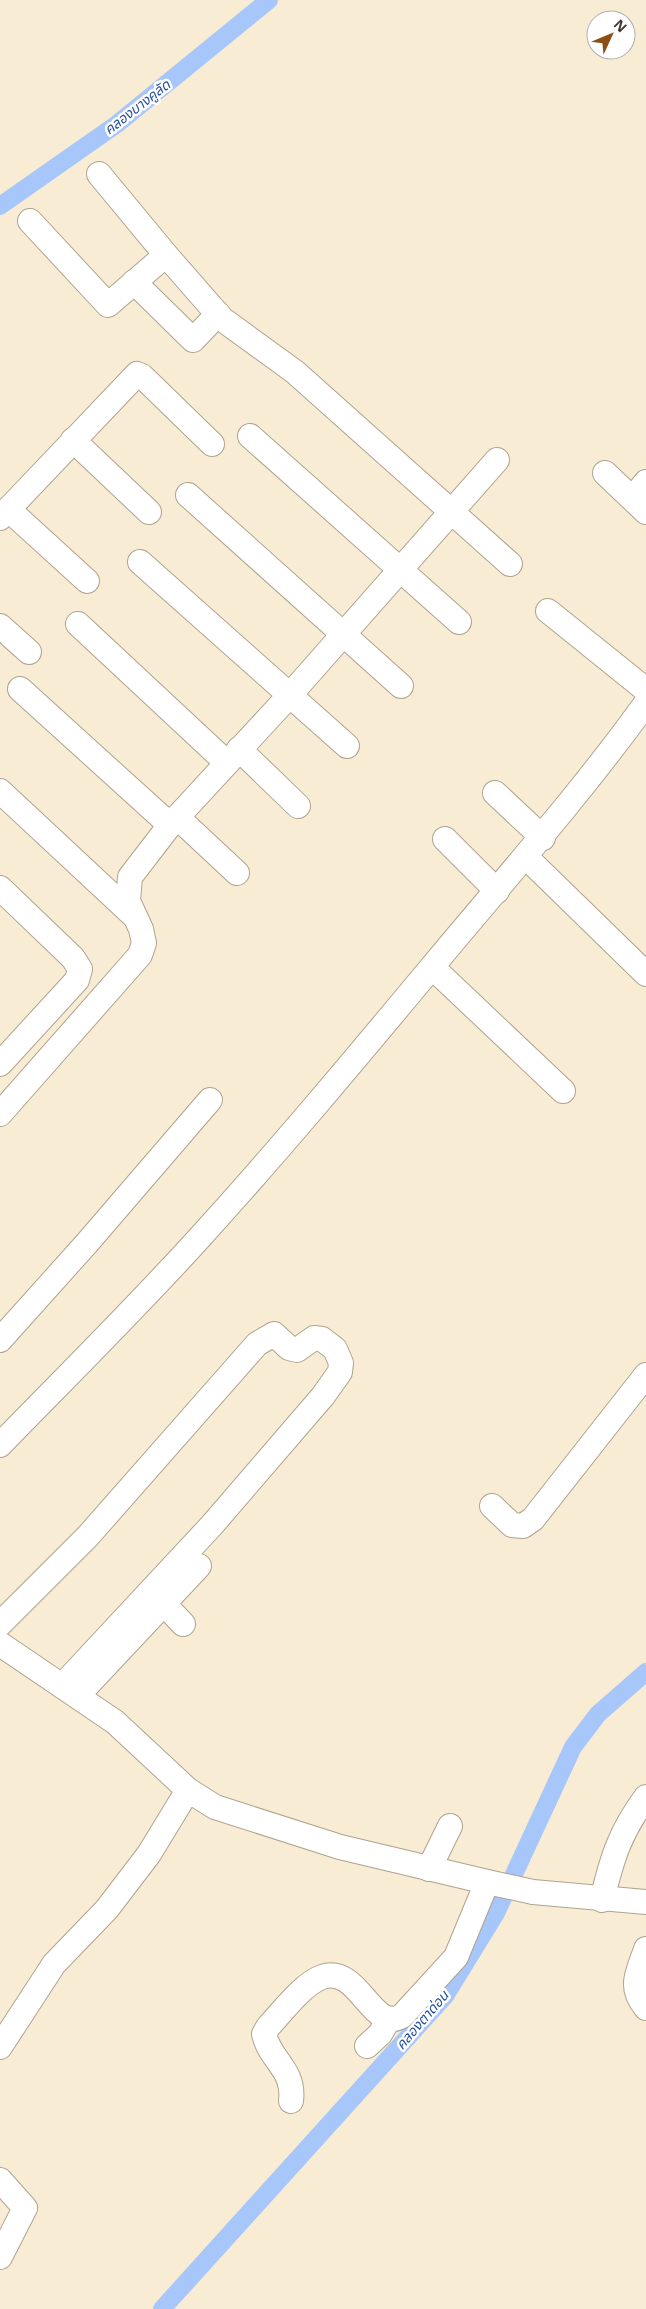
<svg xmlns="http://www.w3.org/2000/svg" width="646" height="2309" font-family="'Open Sans','Noto Sans Thai',sans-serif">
	<rect width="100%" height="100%" fill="#f9ecd5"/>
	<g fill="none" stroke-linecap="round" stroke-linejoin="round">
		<!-- canal -->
		<g stroke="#a7c6fa" stroke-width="18">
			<path d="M 0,206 L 117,124 L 269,0"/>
			<path d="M 162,2309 L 445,1996 L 496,1913 L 573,1747 L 598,1714 L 646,1672"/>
		</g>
		<!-- minor casing -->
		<g stroke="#afa38e" stroke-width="26">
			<g id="minor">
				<path d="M 99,174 L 166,255 L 222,319 L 295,372 L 510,564"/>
				<path d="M 30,221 L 108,305 L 166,255"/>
				<path d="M 134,282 L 193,340 L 218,314"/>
				<path d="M 250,436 L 459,622"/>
				<path d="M 73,440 L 149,512"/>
				<path d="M 605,473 L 646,512"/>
				<path d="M 188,495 L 401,686"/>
				<path d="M 633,498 L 646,482"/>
				<path d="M 8,509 L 87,581"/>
				<path d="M 0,518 L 137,374 L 142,376 L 212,444"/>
				<path d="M 140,562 L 347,746"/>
				<path d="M 548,611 L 646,690"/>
				<path d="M 78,624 L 227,763"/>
				<path d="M 0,626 L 29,652"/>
				<path d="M 20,689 L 170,825"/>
				<path d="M 239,749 L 298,806"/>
				<path d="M 0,791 L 133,915"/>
				<path d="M 495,793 L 543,838"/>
				<path d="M 177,817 L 237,873"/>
				<path d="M 445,839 L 497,891"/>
				<path d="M 526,857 L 646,974"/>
				<path d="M 0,888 L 73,958 L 80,969 L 77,980 L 0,1064"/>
				<path d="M 432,967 L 563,1091"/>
				<path d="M 0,1114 L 140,955 L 144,943 L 141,929 L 128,901 L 130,877 L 170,825 L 289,696 L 497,460"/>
				<path d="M 0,1340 L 87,1243 L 210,1100"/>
				<path d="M 0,1445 C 68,1375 137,1307 202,1235 C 281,1148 356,1058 431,968 C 504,880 579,796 646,703"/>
				<path d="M 492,1506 L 512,1525 L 523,1526 L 533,1519 L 646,1375"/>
				<path d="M 164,1604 L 183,1624"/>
				<path d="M 0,1624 L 88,1536 L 257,1344 L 274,1334 L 289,1348 L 297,1350 L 314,1338 L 322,1339 L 335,1349 L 341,1363 L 340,1372 L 323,1396 L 212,1525 L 62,1686"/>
				<path d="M 0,1644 L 115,1722 L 188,1790 L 215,1807 L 340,1847 L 487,1882 L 533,1892 L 646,1902"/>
				<path d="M 77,1696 L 199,1566"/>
				<path d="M 429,1869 L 450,1826"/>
				<path d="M 602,1900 C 612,1858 620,1832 646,1797"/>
				<path d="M 646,1949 C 638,1973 628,1986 646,2008"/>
				<path d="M 367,2046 L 380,2034 L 389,2019"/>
				<path d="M 0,2047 L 54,1964 L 107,1909 L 149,1854 L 188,1790"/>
				<path d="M 291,2101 C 295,2069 270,2061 264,2034 L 268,2027 C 282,2012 304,1983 322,1977 C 359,1964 372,2034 402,2016 L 456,1957 L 487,1882"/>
				<path d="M 0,2180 L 25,2208 L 0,2257"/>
			</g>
		</g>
		<!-- minor -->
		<use href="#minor" stroke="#fff" stroke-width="24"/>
	</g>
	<g text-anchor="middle" stroke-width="5" stroke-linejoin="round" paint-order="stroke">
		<!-- water labels -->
		<g font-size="14" font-style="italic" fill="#234e98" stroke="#fff">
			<text transform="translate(137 107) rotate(-38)" y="5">คลองบางคูลัด</text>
			<text transform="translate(422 2020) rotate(-49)" y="5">คลองตาด่อน</text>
		</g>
	</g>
	<!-- north arrow -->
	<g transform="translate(611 35) rotate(46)"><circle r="24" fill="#ffffff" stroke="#b1afac"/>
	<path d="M0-4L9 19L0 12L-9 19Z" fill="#8d4e16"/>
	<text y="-8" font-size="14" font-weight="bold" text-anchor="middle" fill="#3d372f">N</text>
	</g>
</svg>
